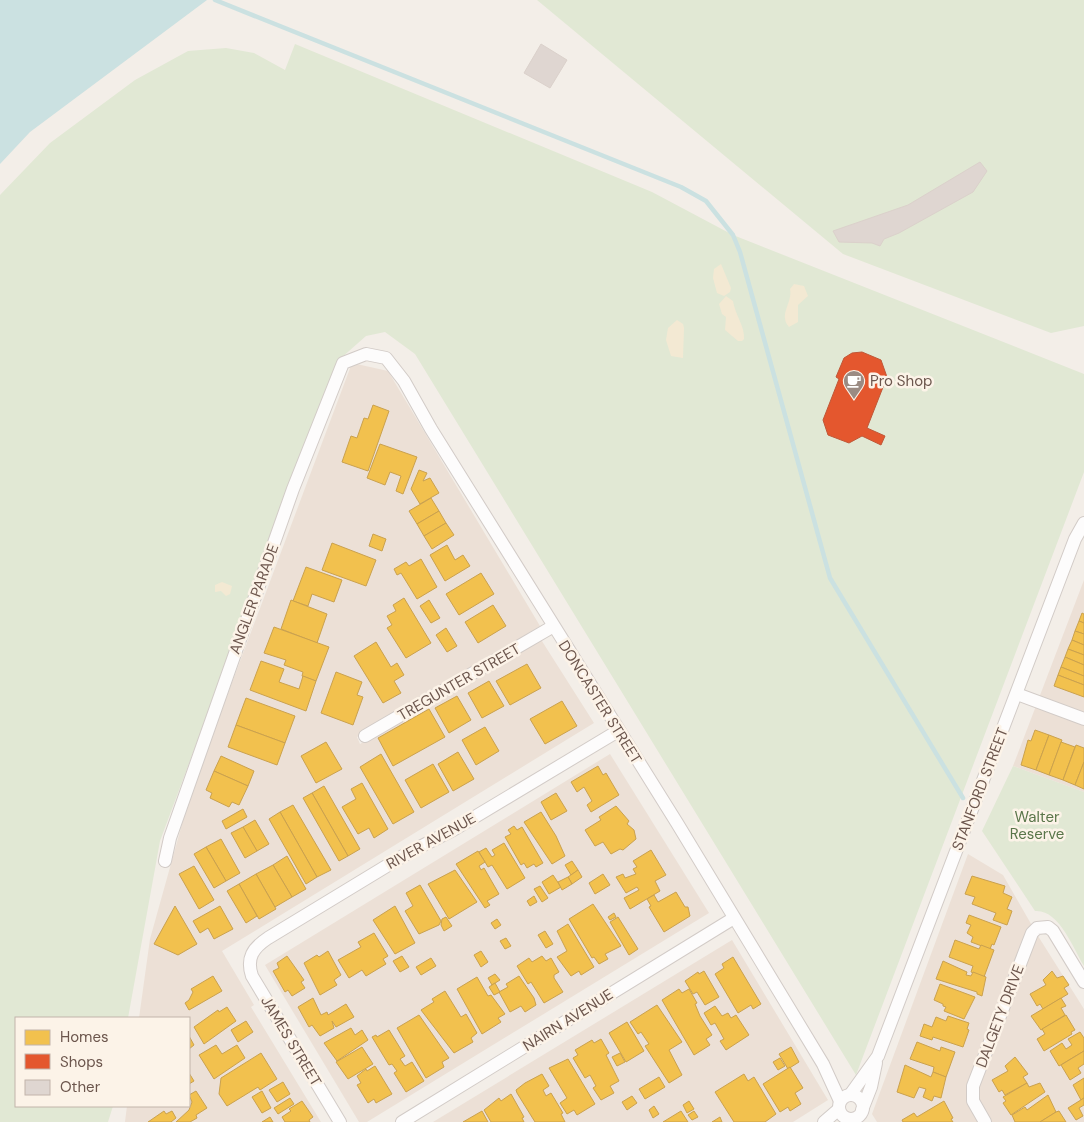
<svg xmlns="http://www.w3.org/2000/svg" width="1084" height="1122" font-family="'DM Sans',sans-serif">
	<rect width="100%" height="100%" fill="#f3eee8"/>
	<!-- residential -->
	<g fill="#ece0d6">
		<path d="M 352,363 L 388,371 L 540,626 L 357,737 L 360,744 L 540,638 L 594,723 L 222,951 L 254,1005 L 251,1007 L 321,1122 L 125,1122 L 127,1106 L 189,1106 L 189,1018 L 139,1018 L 150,939 L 191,792 Z"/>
		<path d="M 1084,580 L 1084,792 L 1013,766 Z"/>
		<path d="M 610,754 L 709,913 L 367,1122 L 359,1122 L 265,965 Z"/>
		<path d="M 968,854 L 1003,875 L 1038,936 L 1084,1009 L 1084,1122 L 877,1122 L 872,1114 Z"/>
		<path d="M 732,940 L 828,1100 L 793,1122 L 433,1122 Z"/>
	</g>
	<!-- green -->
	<g fill="#e1e8d4">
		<path d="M 537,0 L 1084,0 L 1084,326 L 1051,333 L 843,254 Z"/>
		<path d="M 295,44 L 652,192 L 733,235 L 1084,374 L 1084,472 L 856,1075 L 415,354 L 385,332 L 366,336 L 340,359 L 160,841 L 128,1018 L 16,1018 L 16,1106 L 113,1106 L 108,1122 L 0,1122 L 0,195 L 50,143 L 135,80 L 188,51 L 226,48 L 254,53 L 285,70 Z"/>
		<path d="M 1013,766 L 1084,792 L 1084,966 C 1073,948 1059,909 1035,911 L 982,831 Z"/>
	</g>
	<!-- sand -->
	<g fill="#f3e9d3">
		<path d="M 721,264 L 731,288 L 730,292 L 724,296 L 717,293 L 713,278 L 714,269 Z"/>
		<path d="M 794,284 L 804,286 L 808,296 L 798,305 L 798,322 L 789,327 C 778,314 793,303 790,289 Z"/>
		<path d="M 726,296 L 733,301 C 735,315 745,326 744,339 L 742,341 L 738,341 L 725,330 L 726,317 L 722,314 L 719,304 Z"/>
		<path d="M 677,320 L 683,324 L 684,328 L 683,358 L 671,356 L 666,340 L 668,328 Z"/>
		<path d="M 222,582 L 232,586 L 230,594 L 226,596 L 221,591 L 215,592 L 215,585 Z"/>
	</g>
	<!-- water -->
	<path fill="#cbe1e1" d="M 0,0 L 207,0 L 30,132 L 0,164 Z"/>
	<!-- homes -->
	<g fill="#f2c14e" stroke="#caa14e">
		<path d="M 373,405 L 389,411 L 368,471 L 342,462 L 351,436 L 357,438 L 364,418 L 368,419 Z"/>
		<path d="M 380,444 L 417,457 L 403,494 L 396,491 L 401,476 L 390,472 L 385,485 L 367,478 Z"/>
		<path d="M 419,470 L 427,473 L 423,481 L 430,478 L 439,493 L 420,504 L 411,489 Z"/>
		<path d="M 431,498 L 439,511 L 417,524 L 409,511 Z"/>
		<path d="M 439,511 L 446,523 L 424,536 L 417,524 Z"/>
		<path d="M 446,523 L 454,535 L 432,549 L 424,536 Z"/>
		<path d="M 373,534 L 386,539 L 382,551 L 369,546 Z"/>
		<path d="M 332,543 L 376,560 L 366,586 L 322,570 Z"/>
		<path d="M 447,545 L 455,560 L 463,555 L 470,566 L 445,581 L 430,555 Z"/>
		<path d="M 421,559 L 437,587 L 417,599 L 401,573 L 397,575 L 394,569 L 406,562 L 409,566 Z"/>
		<path d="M 306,567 L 342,580 L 334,602 L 312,594 L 308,606 L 293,601 Z"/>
		<path d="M 481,573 L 494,594 L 459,615 L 446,594 Z"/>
		<path d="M 404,598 L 431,643 L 406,658 L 387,628 L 392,625 L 387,616 L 396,611 L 393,605 Z"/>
		<path d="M 291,600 L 327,614 L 317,643 L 281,629 Z"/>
		<path d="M 429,600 L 440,618 L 431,623 L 420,606 Z"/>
		<path d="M 493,605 L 506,626 L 478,643 L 465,622 Z"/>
		<path d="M 1082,613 L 1084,614 L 1084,623 L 1079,621 Z"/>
		<path d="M 1079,621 L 1084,623 L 1084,634 L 1075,631 Z"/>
		<path d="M 274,627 L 329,647 L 316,681 L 302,676 L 303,672 L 284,665 L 286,660 L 264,653 Z"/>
		<path d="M 446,628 L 457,646 L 447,652 L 436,635 Z"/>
		<path d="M 1075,631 L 1084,634 L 1084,645 L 1072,640 Z"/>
		<path d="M 1072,640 L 1084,645 L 1084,655 L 1068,649 Z"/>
		<path d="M 376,642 L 391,667 L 397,663 L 404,675 L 394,681 L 401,693 L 383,703 L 354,656 Z"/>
		<path d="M 1068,649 L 1084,655 L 1084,665 L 1065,657 Z"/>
		<path d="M 1065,657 L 1084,665 L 1084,676 L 1061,667 Z"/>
		<path d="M 261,661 L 284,669 L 279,682 L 299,689 L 303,676 L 316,681 L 306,711 L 250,690 Z"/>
		<path d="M 527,664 L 541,688 L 510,705 L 496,681 Z"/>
		<path d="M 1061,667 L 1084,676 L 1084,685 L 1058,675 Z"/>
		<path d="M 336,672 L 362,682 L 357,695 L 363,697 L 353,725 L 321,713 Z"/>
		<path d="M 1058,675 L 1084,685 L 1084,697 L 1054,686 Z"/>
		<path d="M 489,681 L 504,706 L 482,718 L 468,693 Z"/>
		<path d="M 457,696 L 471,720 L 449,733 L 435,708 Z"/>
		<path d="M 246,698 L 295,716 L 285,743 L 236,725 Z"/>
		<path d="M 562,701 L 577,726 L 545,744 L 530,719 Z"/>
		<path d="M 429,709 L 445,737 L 393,766 L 378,738 Z"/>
		<path d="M 236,725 L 285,743 L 277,765 L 228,747 Z"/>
		<path d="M 485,727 L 499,751 L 476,765 L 462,740 Z"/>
		<path d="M 1035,730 L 1049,735 L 1036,770 L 1021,765 L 1028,740 L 1031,741 Z"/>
		<path d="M 1049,735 L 1062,740 L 1049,775 L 1036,770 Z"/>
		<path d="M 326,742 L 342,769 L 316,783 L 301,756 Z"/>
		<path d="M 1061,742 L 1075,747 L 1063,780 L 1049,775 Z"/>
		<path d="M 1076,745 L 1084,748 L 1084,762 L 1075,785 L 1063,780 Z"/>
		<path d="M 458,752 L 474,779 L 453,791 L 438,764 Z"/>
		<path d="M 381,754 L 414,812 L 393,824 L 360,767 Z"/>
		<path d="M 221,756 L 254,771 L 248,786 L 214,771 Z"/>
		<path d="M 1084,762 L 1084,789 L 1075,785 Z"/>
		<path d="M 433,764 L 449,792 L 421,808 L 405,780 Z"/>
		<path d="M 598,766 L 603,775 L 606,773 L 619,795 L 591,812 L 587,805 L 592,801 L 584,787 L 577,792 L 571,782 Z"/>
		<path d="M 214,771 L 248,786 L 239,805 L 232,802 L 229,807 L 210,798 L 212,793 L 206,790 Z"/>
		<path d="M 362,783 L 388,829 L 374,838 L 369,828 L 358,834 L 342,807 L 356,799 L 351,789 Z"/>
		<path d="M 324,786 L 360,849 L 348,856 L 312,793 Z"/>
		<path d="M 312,793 L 348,856 L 339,861 L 303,798 Z"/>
		<path d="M 556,793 L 567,811 L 551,820 L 541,802 Z"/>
		<path d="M 293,805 L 331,870 L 317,877 L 280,812 Z"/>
		<path d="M 616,806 L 629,821 L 627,824 L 634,830 L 636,839 L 623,850 L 620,849 L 611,854 L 603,842 L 595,846 L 585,830 L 601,820 L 599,817 Z"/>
		<path d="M 243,809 L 247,817 L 226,829 L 222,821 Z"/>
		<path d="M 280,812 L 317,877 L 306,884 L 269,819 Z"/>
		<path d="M 541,812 L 556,836 L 565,856 L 552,864 L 524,822 Z"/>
		<path d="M 255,820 L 269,844 L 257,851 L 243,827 Z"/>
		<path d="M 514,826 L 517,830 L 522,827 L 543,863 L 536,867 L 534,864 L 527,868 L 524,863 L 521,865 L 505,837 L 511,834 L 508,830 Z"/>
		<path d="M 243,827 L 257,851 L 245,858 L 231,833 Z"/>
		<path d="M 221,839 L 240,873 L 226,881 L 206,847 Z"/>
		<path d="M 504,843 L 525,878 L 507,889 L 492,865 L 488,867 L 479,852 L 486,848 L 492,857 L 495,855 L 492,850 Z"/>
		<path d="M 206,847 L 226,881 L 214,888 L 194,854 Z"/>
		<path d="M 651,850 L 666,875 L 655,881 L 660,891 L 630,909 L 624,898 L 639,890 L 637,887 L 626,893 L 616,877 L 623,874 L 625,878 L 636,874 L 633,869 L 637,867 L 633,861 Z"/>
		<path d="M 478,851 L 485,862 L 479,866 L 481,870 L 484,868 L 499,894 L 487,901 L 490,905 L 485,908 L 456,864 Z"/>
		<path d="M 287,856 L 306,889 L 292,897 L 273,865 Z"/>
		<path d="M 572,861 L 578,870 L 571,875 L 565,865 Z"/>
		<path d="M 273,865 L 292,897 L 275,907 L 256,874 Z"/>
		<path d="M 194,866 L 214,900 L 199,909 L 179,874 Z"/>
		<path d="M 455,870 L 477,902 L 449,919 L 428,884 Z"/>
		<path d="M 578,870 L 582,877 L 572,884 L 568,877 Z"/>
		<path d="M 256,874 L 276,909 L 259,919 L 239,884 Z"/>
		<path d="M 603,874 L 610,885 L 595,894 L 589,883 Z"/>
		<path d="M 553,875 L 561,887 L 549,894 L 542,882 Z"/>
		<path d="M 972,876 L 1005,886 L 1003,893 L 1012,897 L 1007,909 L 1012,911 L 1007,925 L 993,920 L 996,913 L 972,904 L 975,897 L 965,894 Z"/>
		<path d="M 568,877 L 572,884 L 562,890 L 558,882 Z"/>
		<path d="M 239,884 L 257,916 L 246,923 L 227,891 Z"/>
		<path d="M 420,885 L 441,921 L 439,925 L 419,934 L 405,911 L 413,906 L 406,893 Z"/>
		<path d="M 540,886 L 548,898 L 542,902 L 534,889 Z"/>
		<path d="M 676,892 L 685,907 L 688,907 L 690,916 L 664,932 L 649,907 L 651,906 L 647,899 L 654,895 L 658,902 Z"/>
		<path d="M 534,896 L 537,902 L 530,906 L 527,901 Z"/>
		<path d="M 593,904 L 621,946 L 605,954 L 608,959 L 599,964 L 594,957 L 592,958 L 569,919 Z"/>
		<path d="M 175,906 L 197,944 L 178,955 L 154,944 Z"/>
		<path d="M 220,906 L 233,929 L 214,939 L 208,928 L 200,933 L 193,921 Z"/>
		<path d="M 395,906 L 415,943 L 395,954 L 373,920 Z"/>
		<path d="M 614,913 L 616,917 L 610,920 L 608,917 Z"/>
		<path d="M 969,915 L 1001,927 L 994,945 L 992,944 L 990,949 L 971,942 L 973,937 L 967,933 L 971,925 L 966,923 Z"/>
		<path d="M 446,917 L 452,926 L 444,931 L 441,925 L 442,919 Z"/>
		<path d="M 618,917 L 638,949 L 629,955 L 610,922 Z"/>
		<path d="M 497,919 L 501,925 L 495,929 L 491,923 Z"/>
		<path d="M 568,924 L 594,967 L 581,975 L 579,971 L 571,976 L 557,957 L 567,951 L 557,931 Z"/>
		<path d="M 545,931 L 553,944 L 546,948 L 538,935 Z"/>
		<path d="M 374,933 L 388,956 L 383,959 L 386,964 L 366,976 L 362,970 L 349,978 L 338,960 L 361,947 L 358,942 Z"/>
		<path d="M 506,938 L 511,946 L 505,949 L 500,941 Z"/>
		<path d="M 955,940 L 979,949 L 981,945 L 994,950 L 984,977 L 971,972 L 973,966 L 949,957 Z"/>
		<path d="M 328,951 L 341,975 L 334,980 L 337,985 L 320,995 L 304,963 L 317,955 L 319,957 Z"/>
		<path d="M 481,951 L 488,962 L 481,967 L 474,955 Z"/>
		<path d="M 287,956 L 304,980 L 301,982 L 305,988 L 292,996 L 288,990 L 285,992 L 273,971 L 279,968 L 277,963 Z"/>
		<path d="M 402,956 L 409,967 L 400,972 L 393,961 Z"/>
		<path d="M 542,956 L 546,961 L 551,958 L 559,972 L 554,975 L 554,978 L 563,992 L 544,1003 L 531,982 L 528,984 L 517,966 L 529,958 L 532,962 Z"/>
		<path d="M 733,957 L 761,1004 L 753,1009 L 751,1005 L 738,1013 L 715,974 L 724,968 L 722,964 Z"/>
		<path d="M 431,958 L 436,966 L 421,975 L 416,967 Z"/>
		<path d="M 943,961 L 967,972 L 966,975 L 971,976 L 973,972 L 986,977 L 982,996 L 977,994 L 977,992 L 936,979 Z"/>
		<path d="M 704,971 L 719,997 L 705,1005 L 697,992 L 693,994 L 685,981 L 698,972 L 699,974 Z"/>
		<path d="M 1052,971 L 1057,978 L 1063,976 L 1069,985 L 1064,988 L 1068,994 L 1043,1009 L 1040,1004 L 1037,1006 L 1030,994 L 1046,985 L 1043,980 Z"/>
		<path d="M 495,974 L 500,980 L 492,985 L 488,978 Z"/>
		<path d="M 213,976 L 222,991 L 189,1010 L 185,1003 L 189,1000 L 193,992 L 191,989 Z"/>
		<path d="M 519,976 L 534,998 L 536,1005 L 525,1012 L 521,1006 L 510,1012 L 499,992 L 508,987 L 506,984 Z"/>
		<path d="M 477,977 L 488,996 L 491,995 L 505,1014 L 498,1018 L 501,1022 L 482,1034 L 457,989 Z"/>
		<path d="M 495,983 L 500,992 L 494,995 L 489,987 Z"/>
		<path d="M 940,984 L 975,997 L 964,1019 L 944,1011 L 946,1007 L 943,1006 L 943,1004 L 934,1000 Z"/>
		<path d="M 679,989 L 682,993 L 689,989 L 697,1003 L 695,1004 L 700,1016 L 712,1035 L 706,1039 L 710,1045 L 694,1055 L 662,1000 Z"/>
		<path d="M 445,991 L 461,1017 L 466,1014 L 477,1033 L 471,1038 L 473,1042 L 454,1053 L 421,1010 L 434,1002 L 432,999 Z"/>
		<path d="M 313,998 L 321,1015 L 327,1012 L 328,1015 L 346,1004 L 354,1017 L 336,1027 L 332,1021 L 334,1028 L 320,1036 L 312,1025 L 309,1027 L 298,1007 Z"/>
		<path d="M 1061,998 L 1066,1006 L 1061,1008 L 1065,1015 L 1041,1030 L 1031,1016 Z"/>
		<path d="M 657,1005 L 682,1042 L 669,1050 L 682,1075 L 669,1083 L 645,1046 L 649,1044 L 641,1032 L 638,1034 L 630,1022 Z"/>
		<path d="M 715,1006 L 722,1016 L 728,1013 L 731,1018 L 736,1015 L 749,1035 L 726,1050 L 720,1041 L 724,1039 L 715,1023 L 711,1025 L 704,1013 Z"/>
		<path d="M 227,1007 L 236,1021 L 204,1044 L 194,1027 L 218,1010 L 219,1012 Z"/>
		<path d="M 419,1015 L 449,1058 L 442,1062 L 444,1067 L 426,1078 L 397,1028 Z"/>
		<path d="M 1066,1015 L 1075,1030 L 1071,1032 L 1072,1034 L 1044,1051 L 1037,1039 L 1045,1034 L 1042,1029 Z"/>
		<path d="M 948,1016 L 969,1023 L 967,1029 L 969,1030 L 963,1047 L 933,1037 L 932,1040 L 920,1036 L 924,1024 L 932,1027 L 936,1017 L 946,1021 Z"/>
		<path d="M 246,1021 L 253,1032 L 238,1042 L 231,1030 Z"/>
		<path d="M 627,1022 L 644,1051 L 626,1062 L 609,1033 Z"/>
		<path d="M 351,1028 L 355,1035 L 362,1030 L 368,1040 L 337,1061 L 324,1043 Z"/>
		<path d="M 389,1030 L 405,1056 L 400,1059 L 405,1066 L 412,1062 L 424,1081 L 406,1092 L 394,1073 L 397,1071 L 392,1064 L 389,1065 L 372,1037 L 376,1035 L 377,1037 Z"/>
		<path d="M 1080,1032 L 1084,1038 L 1084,1051 L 1059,1066 L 1050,1051 L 1062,1043 L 1066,1049 L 1072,1045 L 1068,1039 Z"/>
		<path d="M 189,1036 L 194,1045 L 189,1049 Z"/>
		<path d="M 601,1039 L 609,1053 L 606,1055 L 619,1081 L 610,1086 L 614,1093 L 601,1100 L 593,1088 L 596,1086 L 590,1075 L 585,1078 L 573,1058 L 578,1055 L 575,1050 L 592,1040 L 594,1043 Z"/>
		<path d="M 917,1042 L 940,1051 L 941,1047 L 955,1052 L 946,1077 L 933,1072 L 934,1067 L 910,1059 Z"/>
		<path d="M 216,1045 L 222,1054 L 237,1045 L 245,1058 L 214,1079 L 199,1055 Z"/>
		<path d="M 362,1047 L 373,1064 L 348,1079 L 336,1062 Z"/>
		<path d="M 791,1047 L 799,1062 L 788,1069 L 779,1054 Z"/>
		<path d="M 1084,1051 L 1084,1064 L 1078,1068 L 1081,1073 L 1070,1080 L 1061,1065 Z"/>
		<path d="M 261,1053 L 277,1079 L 260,1090 L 258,1087 L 227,1106 L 219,1094 L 221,1078 Z"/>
		<path d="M 620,1053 L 625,1062 L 617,1066 L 612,1057 Z"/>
		<path d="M 1015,1057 L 1028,1074 L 1023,1077 L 1027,1083 L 1005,1095 L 1002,1090 L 999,1092 L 992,1080 L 1008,1071 L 1005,1066 Z"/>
		<path d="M 780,1058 L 785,1066 L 778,1070 L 773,1062 Z"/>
		<path d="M 568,1059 L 595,1104 L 577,1115 L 574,1110 L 567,1114 L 560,1103 L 567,1098 L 549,1068 Z"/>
		<path d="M 905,1065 L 931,1077 L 933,1072 L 946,1077 L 941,1098 L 934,1096 L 932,1101 L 923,1097 L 926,1089 L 919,1087 L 914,1098 L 897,1092 Z"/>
		<path d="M 375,1066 L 392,1094 L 376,1103 L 374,1099 L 368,1103 L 357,1085 L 361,1083 L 357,1076 L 366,1069 L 367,1071 Z"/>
		<path d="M 790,1067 L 803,1088 L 795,1093 L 801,1104 L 790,1111 L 788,1107 L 780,1112 L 763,1084 Z"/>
		<path d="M 189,1073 L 194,1081 L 189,1084 Z"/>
		<path d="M 542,1074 L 549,1086 L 543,1090 L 546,1096 L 551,1093 L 563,1113 L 561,1114 L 565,1122 L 535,1122 L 517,1093 L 516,1090 L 525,1083 Z"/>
		<path d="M 744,1074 L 748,1081 L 754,1077 L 776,1114 L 765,1122 L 734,1122 L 715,1092 Z"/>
		<path d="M 659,1077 L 665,1087 L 645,1099 L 639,1089 Z"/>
		<path d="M 1084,1078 L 1084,1098 L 1081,1100 L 1073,1085 Z"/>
		<path d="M 283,1082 L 290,1094 L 277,1102 L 269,1090 Z"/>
		<path d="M 1027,1083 L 1029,1087 L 1040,1083 L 1045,1092 L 1011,1115 L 1003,1103 L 1006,1101 L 1003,1097 Z"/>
		<path d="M 196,1091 L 207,1108 L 196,1115 L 197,1118 L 190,1122 L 176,1122 L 189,1110 L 192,1102 L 189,1095 Z"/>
		<path d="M 262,1091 L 271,1108 L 262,1113 L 252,1097 Z"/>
		<path d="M 511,1094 L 524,1117 L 522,1118 L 524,1122 L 491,1122 L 484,1110 L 499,1098 L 501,1101 Z"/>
		<path d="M 1048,1095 L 1056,1112 L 1040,1122 L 1015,1122 L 1012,1115 L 1025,1107 L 1027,1110 Z"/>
		<path d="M 632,1096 L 637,1103 L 627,1110 L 622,1102 Z"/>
		<path d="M 290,1098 L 294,1104 L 278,1114 L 274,1108 Z"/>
		<path d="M 1084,1098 L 1084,1105 L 1079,1108 L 1083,1116 L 1076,1120 L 1068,1108 Z"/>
		<path d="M 302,1101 L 313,1117 L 309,1120 L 310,1122 L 285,1122 L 282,1117 L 291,1111 L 289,1109 Z"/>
		<path d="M 689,1101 L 694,1109 L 687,1113 L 683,1105 Z"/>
		<path d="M 944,1101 L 953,1118 L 951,1119 L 953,1122 L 903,1122 L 902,1120 L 914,1113 L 917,1117 Z"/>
		<path d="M 654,1106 L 659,1114 L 653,1118 L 649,1110 Z"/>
		<path d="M 164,1111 L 166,1114 L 172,1111 L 176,1118 L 171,1122 L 148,1122 Z"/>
		<path d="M 482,1111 L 488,1122 L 463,1122 Z"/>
		<path d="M 681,1111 L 688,1122 L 663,1122 Z"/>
		<path d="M 694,1111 L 698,1117 L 692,1120 L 688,1115 Z"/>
		<path d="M 1059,1111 L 1066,1122 L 1040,1122 L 1056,1112 Z"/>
		<path d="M 270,1117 L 273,1122 L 262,1122 Z"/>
		<path d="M 720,1117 L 722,1122 L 712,1122 Z"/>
	</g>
	<!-- shops -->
	<path fill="#e4572e" stroke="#c05737" d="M 862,352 L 881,360 L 887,377 L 867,428 L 885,436 L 881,445 L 862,436 L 849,443 L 828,435 L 823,420 L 839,379 L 836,377 L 844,358 L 852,353 Z"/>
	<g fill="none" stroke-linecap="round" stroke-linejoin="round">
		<!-- stream -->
		<path stroke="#cbe1e1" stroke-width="4.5" d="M 215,0 L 681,187 L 706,201 L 733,235 L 740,252 L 830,578 L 963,798"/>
	</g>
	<!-- building -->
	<g fill="#dfd6d1" stroke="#dbd1cb">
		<path d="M 541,44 L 567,60 L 550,88 L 524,73 Z"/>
		<path d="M 980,162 L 987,171 L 973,192 L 899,233 L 884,239 L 880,246 L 872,243 L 839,242 L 833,231 L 908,205 Z"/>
	</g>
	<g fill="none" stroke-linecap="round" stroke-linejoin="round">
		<!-- street casing -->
		<g stroke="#d2cbc7" stroke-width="14">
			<g id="street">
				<path d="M 1017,694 L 1084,719"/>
				<path d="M 365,736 L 552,627"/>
				<path d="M 165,861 L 170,838 L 293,489 L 343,363 L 366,354 L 386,358 L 404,381 L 431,429 L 677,823 L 823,1064 L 840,1101"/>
				<path d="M 850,1095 L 878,1056 L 1075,539 L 1084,523"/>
				<circle cx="851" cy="1107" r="12"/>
				<path d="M 862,1110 L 871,1087 L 876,1063"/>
				<path d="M 340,1122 L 252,976 C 246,958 253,948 268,938 L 408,853 L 453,830 L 618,731"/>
				<path d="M 402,1122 L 734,918"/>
				<path d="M 824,1122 L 839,1109"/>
				<path d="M 985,1122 L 973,1101 L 973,1086 L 1032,933 L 1037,928 L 1048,927 L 1053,931 L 1084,982"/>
			</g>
		</g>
		<!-- street -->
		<use href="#street" stroke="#fdfcfc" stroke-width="12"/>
	</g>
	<!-- icons -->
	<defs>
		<g id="cafe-pin" transform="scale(1.125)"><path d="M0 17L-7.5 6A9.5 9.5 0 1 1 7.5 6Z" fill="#9b8b83" stroke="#fcf3e8"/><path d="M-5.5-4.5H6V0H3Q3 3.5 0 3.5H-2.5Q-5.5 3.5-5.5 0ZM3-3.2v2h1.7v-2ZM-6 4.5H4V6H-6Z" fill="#fff"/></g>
	</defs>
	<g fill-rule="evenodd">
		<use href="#cafe-pin" x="854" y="381"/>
	</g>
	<g text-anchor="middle" stroke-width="5" stroke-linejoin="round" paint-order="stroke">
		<!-- poi labels -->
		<g font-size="15" fill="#6c564d" stroke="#fcf3e8" text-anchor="start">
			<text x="870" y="386">Pro Shop</text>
		</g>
		<!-- street labels -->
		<g font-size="15" fill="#6c564d" stroke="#fcf3e8">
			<text transform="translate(254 599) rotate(-70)" y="5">ANGLER PARADE</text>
			<text transform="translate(459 682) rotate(-30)" y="5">TREGUNTER STREET</text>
			<text transform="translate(600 702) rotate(58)" y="5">DONCASTER STREET</text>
			<text transform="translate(980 789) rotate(-69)" y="5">STANFORD STREET</text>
			<text transform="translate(431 841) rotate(-29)" y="5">RIVER AVENUE</text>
			<text transform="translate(1000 1016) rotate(-69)" y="5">DALGETY DRIVE</text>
			<text transform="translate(568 1020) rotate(-32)" y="5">NAIRN AVENUE</text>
			<text transform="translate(291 1041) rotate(59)" y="5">JAMES STREET</text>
		</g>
		<!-- park labels -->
		<g font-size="15" fill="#5a764a" stroke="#fcf3e8">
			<text x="1037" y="822">Walter<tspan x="1037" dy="17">Reserve</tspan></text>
		</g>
	</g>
	<!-- legend -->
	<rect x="15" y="1017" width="175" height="90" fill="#fcf3e8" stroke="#c2b4aa"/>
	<rect x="25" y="1030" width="25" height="15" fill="#f2c14e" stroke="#c2b4aa"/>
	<text x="60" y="1042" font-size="15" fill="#6c564d">Homes</text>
	<rect x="25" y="1054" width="25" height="15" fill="#e4572e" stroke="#c2b4aa"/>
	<text x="60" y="1067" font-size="15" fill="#6c564d">Shops</text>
	<rect x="25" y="1080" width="25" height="15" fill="#dfd6d1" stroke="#c2b4aa"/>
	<text x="60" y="1092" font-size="15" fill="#6c564d">Other</text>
</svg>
